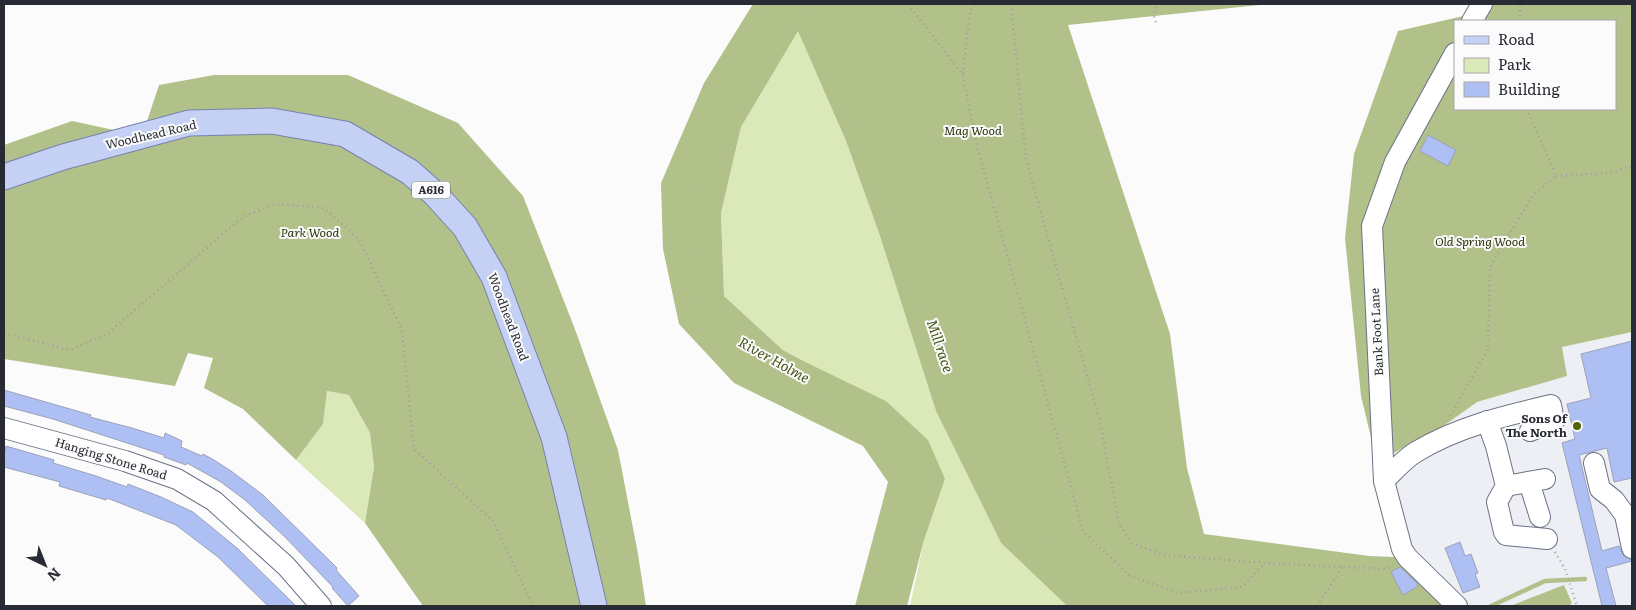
<svg xmlns="http://www.w3.org/2000/svg" width="1636" height="610" font-family="Literata,serif">
	<rect width="100%" height="100%" fill="#fbfbfb"/>
	<!-- built -->
	<path fill="#edeff5" d="M 1632,332 L 1632,606 L 1569,606 L 1572,603 L 1564,586 L 1510,606 L 1466,606 L 1407,548 L 1388,456 L 1445,425 L 1477,402 L 1566,376 L 1562,347 Z"/>
	<!-- green -->
	<g fill="#dbe9b8">
		<path d="M 798,30 L 846,141 L 879,233 L 936,411 L 1001,543 L 1067,606 L 910,606 L 924,540 L 945,479 L 886,401 L 785,352 L 724,296 L 721,213 L 741,127 Z"/>
		<path d="M 327,391 L 349,395 L 370,433 L 374,467 L 365,523 L 296,460 L 323,424 Z"/>
	</g>
	<!-- forest -->
	<g fill="#b1c189" fill-rule="evenodd">
		<path d="M 753,4 L 1269,4 L 1068,25 L 1170,334 L 1187,468 L 1204,534 L 1369,556 L 1395,557 L 1407,548 L 1466,606 L 1067,606 L 1001,543 L 936,411 L 879,233 L 846,141 L 798,31 L 741,127 L 721,213 L 724,296 L 785,352 L 886,401 L 928,440 L 945,479 L 924,540 L 907,606 L 855,606 L 888,482 L 863,446 L 734,383 L 679,324 L 663,249 L 661,183 L 704,83 Z"/>
		<path d="M 1470,4 L 1632,4 L 1632,332 L 1562,347 L 1567,376 L 1477,402 L 1445,425 L 1377,462 L 1361,396 L 1345,238 L 1354,154 L 1398,31 L 1468,15 ZM 1455,21 L 1615,21 L 1615,109 L 1455,109 Z"/>
		<path d="M 214,75 L 348,75 L 458,123 L 523,196 L 576,332 L 618,450 L 638,554 L 646,606 L 423,606 L 365,523 L 374,467 L 370,433 L 349,395 L 327,391 L 323,424 L 296,460 L 243,409 L 204,388 L 213,358 L 188,353 L 175,386 L 4,359 L 4,145 L 72,121 L 142,136 L 159,85 Z"/>
		<path d="M 1564,585 L 1572,603 L 1569,606 L 1510,606 Z"/>
	</g>
	<g fill="none" stroke-linecap="round" stroke-linejoin="round">
		<!-- stream -->
		<g stroke="#b2c18a" stroke-width="4.5">
			<path d="M 824,30 L 883,177 L 925,347 L 975,460 L 1038,544 L 1094,594 L 1130,606"/>
			<path d="M 722,125 L 799,7 L 816,11"/>
			<path d="M 1491,606 L 1545,581 L 1585,579"/>
		</g>
		<!-- river -->
		<path stroke="#b2c18a" stroke-width="26" d="M 785,4 L 756,44 L 729,97 L 722,125 L 682,246 L 701,298 L 735,338 L 895,428 L 919,474 L 880,596 L 882,606"/>
	</g>
	<!-- building -->
	<g fill="#aebff3" stroke="#9ba2b9">
		<path d="M 1428,135 L 1456,150 L 1448,166 L 1420,151 Z"/>
		<path d="M 1632,341 L 1632,478 L 1614,482 L 1607,448 L 1579,455 L 1602,551 L 1619,546 L 1624,556 L 1632,560 L 1632,561 L 1606,568 L 1616,606 L 1602,606 L 1562,443 L 1575,439 L 1567,404 L 1591,398 L 1581,354 Z"/>
		<path d="M 4,390 L 91,415 L 90,417 L 132,428 L 164,438 L 165,433 L 182,441 L 181,447 L 202,456 L 203,454 L 214,460 L 231,471 L 263,495 L 329,560 L 337,568 L 336,570 L 359,596 L 348,606 L 332,588 L 333,587 L 285,537 L 245,500 L 221,482 L 187,463 L 186,465 L 164,457 L 164,455 L 53,419 L 4,406 Z"/>
		<path d="M 6,446 L 54,460 L 53,463 L 96,476 L 127,487 L 128,484 L 161,497 L 193,512 L 237,548 L 296,606 L 268,606 L 218,557 L 176,525 L 107,498 L 106,500 L 59,486 L 60,482 L 4,467 L 4,454 Z"/>
		<path d="M 1460,542 L 1465,556 L 1471,554 L 1478,573 L 1475,574 L 1480,587 L 1463,593 L 1445,548 Z"/>
		<path d="M 1400,567 L 1416,582 L 1418,586 L 1403,595 L 1391,572 Z"/>
	</g>
	<g fill="none" stroke-linecap="round" stroke-linejoin="round">
		<!-- minor casing -->
		<g stroke="#6b7287" stroke-width="22">
			<g id="minor">
				<path d="M 1472,21 L 1482,4"/>
				<path d="M 1455,53 L 1395,162 L 1372,226 L 1384,481 L 1402,549 L 1407,557 L 1457,606"/>
				<path d="M 1487,421 L 1496,446 L 1506,486 L 1497,502 L 1504,532 L 1506,535 L 1547,539"/>
				<path d="M 4,428 L 125,461 L 177,479 L 214,501 L 286,566 L 321,606"/>
				<path d="M 1594,463 L 1600,489 L 1614,500 L 1625,515 L 1632,548"/>
				<path d="M 1384,481 C 1394,471 1404,459 1416,452 C 1457,427 1504,416 1551,405 L 1554,421 L 1530,431"/>
				<path d="M 1529,482 L 1540,517"/>
				<path d="M 1506,486 L 1545,479"/>
			</g>
		</g>
		<!-- major casing -->
		<g stroke="#7582ae" stroke-width="27">
			<path id="major" d="M 4,177 L 63,157 L 189,123 L 272,121 L 345,134 L 410,172 L 436,195 L 465,227 L 494,277 L 554,437 L 594,606"/>
		</g>
		<!-- path -->
		<g stroke="#9c9ea2" stroke-width="2.5" stroke-dasharray="1 4" stroke-linecap="butt">
			<path d="M 908,4 L 963,75 L 976,142 L 1083,531 L 1129,575 L 1178,593 L 1242,587 L 1265,563"/>
			<path d="M 1011,4 L 1026,159 L 1100,422 L 1119,524 L 1132,543 L 1164,555 L 1265,563 L 1387,569 L 1393,565"/>
			<path d="M 1520,21 L 1520,4"/>
			<path d="M 1156,22 L 1154,16 L 1158,4"/>
			<path d="M 963,74 L 970,11 L 975,4"/>
			<path d="M 1556,176 L 1610,173 L 1632,166"/>
			<path d="M 4,333 L 70,350 L 107,334 L 244,216 L 276,204 L 324,208 L 359,239 L 402,330 L 414,449 L 493,521 L 533,606"/>
			<path d="M 1450,416 L 1488,349 L 1490,268 L 1503,244 L 1534,194 L 1556,176 L 1527,109"/>
			<path d="M 1555,552 L 1565,569 L 1577,606"/>
			<path d="M 1317,606 L 1342,567"/>
		</g>
		<!-- minor -->
		<use href="#minor" stroke="#fff" stroke-width="20"/>
		<!-- major -->
		<use href="#major" stroke="#c5d0f5" stroke-width="25"/>
	</g>
	<!-- markers -->
	<circle fill="#52630a" stroke="#fbfbfb" stroke-width="2" cx="1577" cy="426" r="5"/>
	<g text-anchor="middle" stroke-width="4" stroke-linejoin="round" paint-order="stroke">
		<!-- shield labels -->
		<rect fill="#fbfbfb" stroke="#676970" stroke-width="1" x="412" y="181.5" width="38" height="17" rx="4"/>
		<g font-size="11" font-weight="bold" fill="#282b34">
			<text x="431" y="194">A616</text>
		</g>
		<!-- park labels -->
		<g font-size="12" font-style="italic" fill="#2c360b" stroke="#fbfbfb">
			<text x="973" y="135">Mag Wood</text>
			<text x="310" y="237">Park Wood</text>
			<text x="1480" y="246">Old Spring Wood</text>
		</g>
		<!-- street labels -->
		<g font-size="12" fill="#282b34" stroke="#fbfbfb">
			<text transform="translate(151 135) rotate(-13)" y="4">Woodhead Road</text>
			<text transform="translate(508 317) rotate(69)" y="4">Woodhead Road</text>
			<text transform="translate(1377 332) rotate(-93)" y="4">Bank Foot Lane</text>
			<text transform="translate(111 459) rotate(17)" y="4">Hanging Stone Road</text>
		</g>
		<!-- poi labels -->
		<g font-size="12" font-weight="bold" fill="#282b34" stroke="#fbfbfb" text-anchor="end">
			<text x="1567" y="423">Sons Of<tspan x="1567" dy="14">The North</tspan></text>
		</g>
		<!-- water labels -->
		<g font-size="14" font-style="italic" fill="#465316" stroke="#fbfbfb">
			<text transform="translate(940 346) rotate(71)" y="5">Mill race</text>
			<text transform="translate(774 360) rotate(29)" y="5">River Holme</text>
		</g>
	</g>
	<!-- border -->
	<rect width="1636" height="610" fill="none" stroke="#282b34" stroke-width="10"/>
	<!-- legend -->
	<rect x="1454" y="20" width="162" height="90" fill="#fbfbfb" stroke="#a7a8ab"/>
	<rect x="1464" y="36" width="25" height="8" fill="#c5d0f5" stroke="#a7a8ab"/>
	<text x="1498" y="45" font-size="15" fill="#282b34">Road</text>
	<rect x="1464" y="58" width="25" height="15" fill="#dbe9b8" stroke="#a7a8ab"/>
	<text x="1498" y="70" font-size="15" fill="#282b34">Park</text>
	<rect x="1464" y="82" width="25" height="15" fill="#aebff3" stroke="#a7a8ab"/>
	<text x="1498" y="95" font-size="15" fill="#282b34">Building</text>
	<!-- north arrow -->
	<g transform="translate(45 565) rotate(137)" stroke="#fbfbfb" stroke-width="4" paint-order="stroke">
	<path d="M0-4L9 19L0 12L-9 19Z" fill="#282b34"/>
	<text y="-8" font-size="14" font-weight="bold" text-anchor="middle" fill="#282b34">N</text>
	</g>
</svg>
